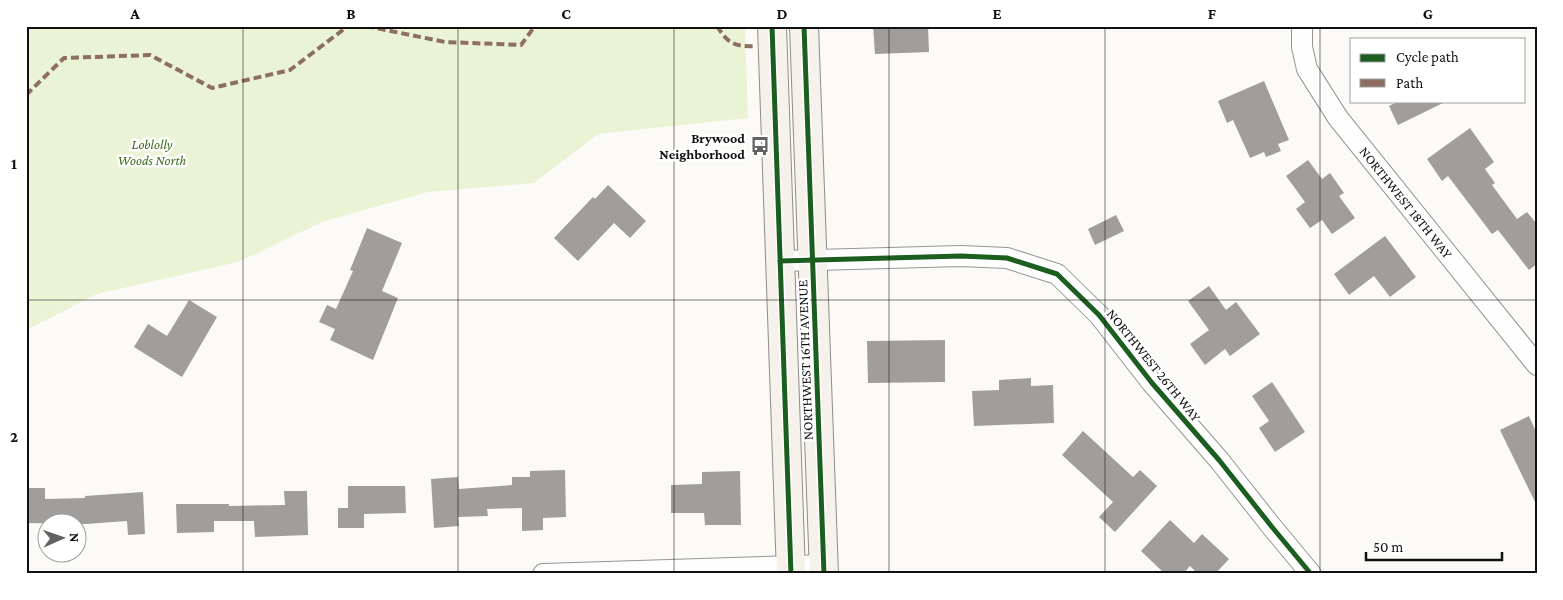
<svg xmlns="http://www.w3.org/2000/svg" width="1563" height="600" font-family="'Crimson Pro',serif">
	<rect width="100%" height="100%" fill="#fcfaf7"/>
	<!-- green -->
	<path fill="#ebf3d5" d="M 26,26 L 745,26 L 748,118 L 598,134 L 534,183 L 428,192 L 322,222 L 238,262 L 97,294 L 26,330 Z"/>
	<!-- building -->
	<g fill="#a09e9c">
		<path d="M 873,26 L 928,26 L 929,52 L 875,54 Z"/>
		<path d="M 1264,81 L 1289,140 L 1278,144 L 1281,151 L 1266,157 L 1264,152 L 1250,158 L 1233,120 L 1227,123 L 1218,101 Z"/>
		<path d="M 1399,101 L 1447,101 L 1398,125 L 1389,106 Z"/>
		<path d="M 1470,128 L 1494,162 L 1485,169 L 1495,183 L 1492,185 L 1517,219 L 1527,212 L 1537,224 L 1537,264 L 1529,270 L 1498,230 L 1492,234 L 1448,176 L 1442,181 L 1427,159 Z"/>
		<path d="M 1308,160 L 1322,179 L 1330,173 L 1344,193 L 1339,196 L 1355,218 L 1332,234 L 1322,220 L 1310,228 L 1296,209 L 1305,202 L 1286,176 Z"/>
		<path d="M 608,185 L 646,221 L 630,238 L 614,223 L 578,261 L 554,238 L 593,197 L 595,199 Z"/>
		<path d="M 1116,215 L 1124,231 L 1095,245 L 1088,229 Z"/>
		<path d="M 367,228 L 402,243 L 382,291 L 398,298 L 373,360 L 330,340 L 335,329 L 319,322 L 327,305 L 336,309 L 353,271 L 350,270 Z"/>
		<path d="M 1385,236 L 1416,277 L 1390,297 L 1374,276 L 1349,295 L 1334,274 Z"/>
		<path d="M 1209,286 L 1226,310 L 1236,302 L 1260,334 L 1230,356 L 1225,349 L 1205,365 L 1190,344 L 1209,330 L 1188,301 Z"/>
		<path d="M 189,300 L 217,317 L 182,377 L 134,347 L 148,324 L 167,336 Z"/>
		<path d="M 945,340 L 945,382 L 868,383 L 867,341 Z"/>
		<path d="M 1031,378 L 1031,386 L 1053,385 L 1054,423 L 974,426 L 972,391 L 999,390 L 999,380 Z"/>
		<path d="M 1272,382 L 1305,432 L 1275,452 L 1259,428 L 1269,421 L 1252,396 Z"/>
		<path d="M 1529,416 L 1537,434 L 1537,506 L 1500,430 Z"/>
		<path d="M 1083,431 L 1133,477 L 1140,470 L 1157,486 L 1115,532 L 1099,517 L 1113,502 L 1062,455 Z"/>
		<path d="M 565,470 L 566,517 L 543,518 L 543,530 L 522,531 L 522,508 L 487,509 L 488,516 L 458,517 L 459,526 L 434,528 L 431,479 L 458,477 L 459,489 L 512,485 L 512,477 L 530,477 L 530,471 Z"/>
		<path d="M 740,471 L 741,525 L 705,525 L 704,513 L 671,513 L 671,485 L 702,484 L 702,472 Z"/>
		<path d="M 348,486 L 405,486 L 406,513 L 364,514 L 364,528 L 338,528 L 338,508 L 348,508 Z"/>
		<path d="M 26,488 L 45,488 L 45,499 L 85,498 L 85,496 L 143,492 L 145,534 L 128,535 L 127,521 L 86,524 L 26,523 Z"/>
		<path d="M 284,491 L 307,491 L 308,535 L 255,537 L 254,521 L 214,521 L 214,532 L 177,533 L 176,504 L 229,504 L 229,506 L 285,505 Z"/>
		<path d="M 1170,520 L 1194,543 L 1202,534 L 1229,559 L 1215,574 L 1198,574 L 1190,566 L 1183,574 L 1165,574 L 1141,551 Z"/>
	</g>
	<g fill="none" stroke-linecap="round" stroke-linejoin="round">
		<!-- minor casing -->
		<g stroke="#969594" stroke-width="22">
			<g id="minor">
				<path id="s1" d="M 1302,26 L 1302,47 L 1307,69 L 1338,118 L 1537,365"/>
				<path d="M 780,261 L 961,256 L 1007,258 L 1057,274 L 1099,315 L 1152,383 L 1219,460 L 1272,527 L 1311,574"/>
				<path d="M 543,574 L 824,565"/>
			</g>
		</g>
		<!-- secondary casing -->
		<g stroke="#8d8c8b" stroke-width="30">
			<g id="secondary">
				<path d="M 772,26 L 791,574"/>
				<path d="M 804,26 L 824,574"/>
			</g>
		</g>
		<!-- minor -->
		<use href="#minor" stroke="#fffefe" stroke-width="20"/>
		<!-- secondary -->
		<use href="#secondary" stroke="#f6f2eb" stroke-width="28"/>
		<!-- quiet -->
		<g stroke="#8d6e63" stroke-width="4" stroke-dasharray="8 4" stroke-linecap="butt">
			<path d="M 366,26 L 445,42 L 521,45 L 535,26"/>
			<path d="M 717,26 C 728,44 735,47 756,46"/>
			<path d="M 26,95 L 64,58 L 150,55 L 212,88 L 290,70 L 348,26"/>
		</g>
		<!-- cycleway casing -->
		<g stroke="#fff" stroke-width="8">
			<g id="cycleway">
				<path d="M 772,26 L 791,574"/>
				<path d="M 804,26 L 824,574"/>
				<path d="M 780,261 L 961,256 L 1007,258 L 1057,274 L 1099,315 L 1152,383 L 1219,460 L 1272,527 L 1311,574"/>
			</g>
		</g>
		<!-- cycleway -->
		<use href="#cycleway" stroke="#1b5e20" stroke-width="5"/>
	</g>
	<!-- grid -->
	<path fill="none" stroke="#101010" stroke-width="1" stroke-opacity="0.55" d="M 243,26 L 243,574M 458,26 L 458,574M 674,26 L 674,574M 889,26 L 889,574M 1105,26 L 1105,574M 1320,26 L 1320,574M 26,300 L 1537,300"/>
	<!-- icons -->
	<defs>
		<g id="bus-bare" transform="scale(1.5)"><path d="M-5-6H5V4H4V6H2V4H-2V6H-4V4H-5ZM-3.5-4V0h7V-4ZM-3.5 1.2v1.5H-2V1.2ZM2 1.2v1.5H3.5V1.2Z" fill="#636261" stroke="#fff" stroke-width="2.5" paint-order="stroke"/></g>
	</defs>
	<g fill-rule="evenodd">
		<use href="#bus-bare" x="760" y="146"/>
	</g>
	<g text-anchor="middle" stroke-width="5" stroke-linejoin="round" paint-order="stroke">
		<!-- poi labels -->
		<g font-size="14" font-weight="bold" fill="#101010" stroke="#fff" text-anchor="end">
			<text x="745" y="143">Brywood<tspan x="745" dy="16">Neighborhood</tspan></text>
		</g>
		<!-- park labels -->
		<g font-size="14" font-style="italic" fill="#396f1a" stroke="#fff">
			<text x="152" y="149">Loblolly<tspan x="152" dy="16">Woods North</tspan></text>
		</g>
		<!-- street labels -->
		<g font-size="14" fill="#101010" stroke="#fff">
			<text dy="5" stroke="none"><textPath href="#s1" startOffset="210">NORTHWEST 18TH WAY</textPath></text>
			<text transform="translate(805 360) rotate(-92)" y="5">NORTHWEST 16TH AVENUE</text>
			<text transform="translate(1154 365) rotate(51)" y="5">NORTHWEST 26TH WAY</text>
		</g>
	</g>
	<!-- border -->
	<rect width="1563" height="600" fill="none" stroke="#ffffff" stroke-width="55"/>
	<!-- legend -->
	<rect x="1350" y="38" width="175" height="65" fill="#ffffff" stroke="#9f9f9f"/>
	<rect x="1360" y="54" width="25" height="8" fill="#1b5e20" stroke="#9f9f9f"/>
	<text x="1396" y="62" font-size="15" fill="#101010">Cycle path</text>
	<rect x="1360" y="79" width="25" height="8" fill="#8d6e63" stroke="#9f9f9f"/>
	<text x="1396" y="88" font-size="15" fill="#101010">Path</text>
	<!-- north arrow -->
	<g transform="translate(62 538) rotate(88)"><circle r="24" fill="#ffffff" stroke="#9f9f9f"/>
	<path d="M0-4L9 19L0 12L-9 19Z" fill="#636261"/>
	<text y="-8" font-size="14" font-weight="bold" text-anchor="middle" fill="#101010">N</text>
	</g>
	<!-- scale -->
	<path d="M1366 552v8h136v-8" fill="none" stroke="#101010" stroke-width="2.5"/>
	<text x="1373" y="552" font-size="15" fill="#101010" stroke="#ffffff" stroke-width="4" paint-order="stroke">50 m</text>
	<rect x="28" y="28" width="1508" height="544" fill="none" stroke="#101010" stroke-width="2"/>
	<g font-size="16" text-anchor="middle" font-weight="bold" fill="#101010">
		<text x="135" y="19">A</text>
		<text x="351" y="19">B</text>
		<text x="566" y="19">C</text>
		<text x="782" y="19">D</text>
		<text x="997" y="19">E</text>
		<text x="1212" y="19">F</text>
		<text x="1428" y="19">G</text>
		<text x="14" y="169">1</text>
		<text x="14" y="442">2</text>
	</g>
</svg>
